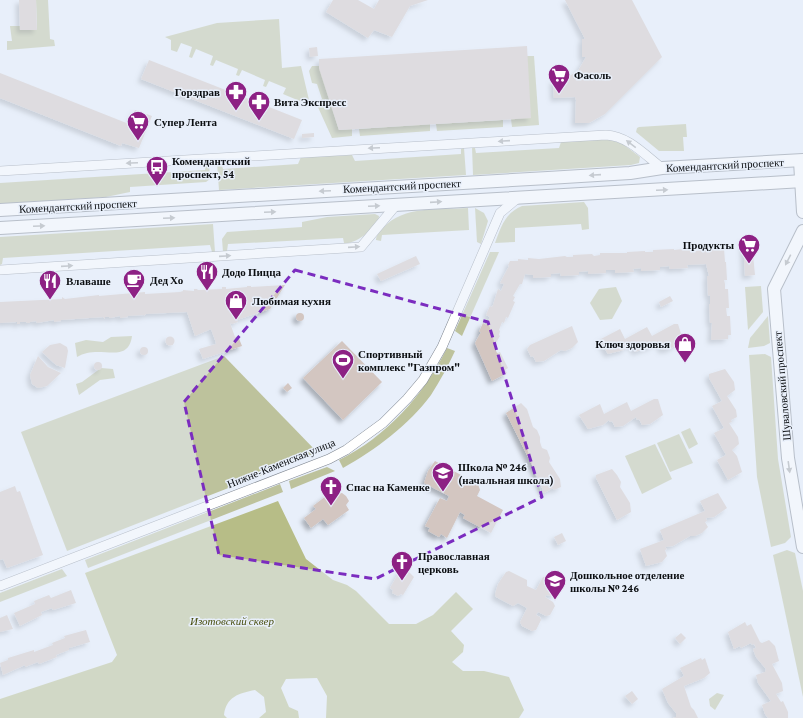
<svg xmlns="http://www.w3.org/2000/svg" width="803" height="718" font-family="'Crimson Pro',serif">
	<defs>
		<filter id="shadow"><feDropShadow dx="-3.5" dy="3.5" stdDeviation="2" flood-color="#0004"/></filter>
	</defs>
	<rect width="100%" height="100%" fill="#e8effa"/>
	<!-- green -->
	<g fill="#bdc29c">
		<path d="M 36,0 L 48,0 L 50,39 L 54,40 L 55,46 L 7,50 L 7,41 L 12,41 L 10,26 L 20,26 L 20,30 L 37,29 Z"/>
		<path d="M 279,19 L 282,68 L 301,66 L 309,100 L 302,102 L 283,94 L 286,88 L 269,81 L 266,87 L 263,86 L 265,80 L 242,70 L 239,76 L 236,75 L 238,69 L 216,60 L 213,66 L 210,65 L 213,56 L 196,49 L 192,58 L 189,57 L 192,47 L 181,43 L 177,52 L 171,50 L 171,40 L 165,37 L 217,23 Z"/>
		<path d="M 527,56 L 534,56 L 539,125 L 512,127 L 511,119 Z"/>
		<path d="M 312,66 L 319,66 L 339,130 L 352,129 L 352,136 L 332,138 L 317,105 L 317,102 L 322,99 L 317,84 L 312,83 L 309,71 Z"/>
		<path d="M 503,120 L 503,127 L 437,131 L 436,124 Z"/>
		<path d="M 430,124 L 430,131 L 360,136 L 359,129 Z"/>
		<path d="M 686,124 L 687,137 L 683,137 L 684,151 L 659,151 L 636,132 L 637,128 L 639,127 Z"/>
		<path d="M 608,139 L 623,144 L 640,157 L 639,163 L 631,165 L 473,175 L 472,147 L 475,148 L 476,153 L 559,148 L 561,142 Z"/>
		<path d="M 464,148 L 466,175 L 219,190 L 217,163 L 221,163 L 223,169 L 298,164 L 301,157 L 352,155 L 355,161 L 461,154 L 461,149 Z"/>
		<path d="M 209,163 L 210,179 L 206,182 L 130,187 L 130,192 L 106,197 L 0,204 L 0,183 L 205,170 L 206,164 Z"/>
		<path d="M 584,202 L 588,208 L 589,229 L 582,230 L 581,224 L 515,228 L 515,242 L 495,243 C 501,227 505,213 522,206 Z"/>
		<path d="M 468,208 L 469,230 L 382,235 L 381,241 L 376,240 C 376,235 380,232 383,228 C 404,205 439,210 468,208 Z"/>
		<path d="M 475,208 L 484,213 L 488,221 L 481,244 L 477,242 Z"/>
		<path d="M 375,214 L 379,216 C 379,227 355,245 344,243 L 343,238 L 228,244 L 227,251 L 223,252 L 222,239 L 227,232 L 302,227 L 302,222 L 327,217 Z"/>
		<path d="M 213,224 L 215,252 L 212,252 L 210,245 L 3,258 L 2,264 L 0,265 L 0,237 Z"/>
		<path d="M 490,252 L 499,252 L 462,336 L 455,331 Z"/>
		<path d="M 761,286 L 763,312 L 748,330 L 745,287 Z"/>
		<path d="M 616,287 L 622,301 L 612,319 L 600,320 L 590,303 L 599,289 Z"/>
		<path d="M 768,316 L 770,343 L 764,346 L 748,348 L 750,338 Z"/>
		<path d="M 132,336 C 128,366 99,343 77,357 L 75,343 L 86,340 L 103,342 L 111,337 Z"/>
		<path d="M 447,348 L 455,351 C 448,366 440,381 431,395 C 409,425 375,450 343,468 L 339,460 C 386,437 424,395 447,348 Z"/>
		<path d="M 765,354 L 771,357 L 778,459 L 791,537 L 785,543 L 771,547 L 757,477 L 749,355 Z"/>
		<path d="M 224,356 L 318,453 L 67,551 L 21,432 Z"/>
		<path d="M 101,368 L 113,369 L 115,378 L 100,380 L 79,395 L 76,384 L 82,382 Z"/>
		<path d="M 690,428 L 698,444 L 689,449 L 681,432 Z"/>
		<path d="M 679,434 L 693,463 L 670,472 L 657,443 Z"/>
		<path d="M 655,444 L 672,479 L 642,494 L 625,456 Z"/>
		<path d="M 327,467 L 335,471 L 291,489 L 289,481 Z"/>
		<path d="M 280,484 L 283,492 L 88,568 L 85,560 Z"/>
		<path d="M 787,550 L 795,553 L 803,591 L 803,697 L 773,555 Z"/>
		<path d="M 62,569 L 67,576 L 0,602 L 0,593 Z"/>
		<path d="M 717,693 L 724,695 L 715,710 L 710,706 L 709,699 Z"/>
	</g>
	<!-- forest -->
	<path fill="#b7bd87" d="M 278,501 L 306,559 L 333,580 L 347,585 L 356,591 L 389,624 L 416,624 L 433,615 L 456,592 L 473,609 L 451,631 L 464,645 L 463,652 L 452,662 L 463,671 L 484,671 L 509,677 L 524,710 L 519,718 L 326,718 L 327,696 L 317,678 L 286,679 L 281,688 L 289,707 L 298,711 L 299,718 L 259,718 L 266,712 L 264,697 L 255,690 C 239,693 226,697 224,715 L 227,718 L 0,718 L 0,699 L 112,662 L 117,655 L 85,573 Z"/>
	<!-- building -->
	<g fill="#d3c6c1" filter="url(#shadow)">
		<path d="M 19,0 L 36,0 L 37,30 L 20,30 Z"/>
		<path d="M 333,0 L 358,0 L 374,9 L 379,0 L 428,0 L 410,6 L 392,37 L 374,30 L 368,38 L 326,12 Z"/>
		<path d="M 565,0 L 632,0 L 662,57 L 605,114 L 589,123 L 575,123 L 576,100 L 575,97 L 554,98 L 553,80 L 564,79 L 578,71 L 586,57 L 582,57 L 582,39 L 585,39 Z"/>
		<path d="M 527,46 L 531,118 L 339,130 L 319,68 L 319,59 Z"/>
		<path d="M 317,47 L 318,56 L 310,57 L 309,48 Z"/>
		<path d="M 149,60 L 302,120 L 294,139 L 141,79 Z"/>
		<path d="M 0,73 L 129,124 L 135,110 L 152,116 L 139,148 L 122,143 L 121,146 L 0,98 Z"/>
		<path d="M 314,133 L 314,137 L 302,138 L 302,134 Z"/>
		<path d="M 743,238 L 752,245 L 755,275 L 745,276 Z"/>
		<path d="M 716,247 L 716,249 L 724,248 L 725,262 L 726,262 L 727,280 L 724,280 L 725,284 L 725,289 L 728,289 L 729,308 L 726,308 L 727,316 L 730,316 L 731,335 L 728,335 L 728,339 L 711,340 L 712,323 L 710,323 L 709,304 L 710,304 L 710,295 L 708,296 L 707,276 L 709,276 L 706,264 L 687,265 L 688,268 L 670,269 L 669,266 L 660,267 L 660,270 L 641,271 L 641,268 L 633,269 L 634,272 L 615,273 L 615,270 L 606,270 L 606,273 L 588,274 L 588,271 L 579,272 L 579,275 L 561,276 L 560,273 L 551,274 L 551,277 L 533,278 L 533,275 L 525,274 L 522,284 L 520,284 L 513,296 L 515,297 L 513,301 L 515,302 L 508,318 L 506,317 L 504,323 L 502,322 L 499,330 L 500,331 L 499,335 L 500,336 L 494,346 L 497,353 L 500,352 L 508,368 L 505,370 L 507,373 L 492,381 L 475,343 L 481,332 L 479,332 L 483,323 L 486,325 L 490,317 L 486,315 L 490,306 L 492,307 L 493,305 L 498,289 L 501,291 L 504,284 L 500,283 L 509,266 L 508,265 L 510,261 L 518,261 L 518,259 L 528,260 L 528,258 L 539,259 L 565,256 L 567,257 L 573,257 L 573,255 L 592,254 L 594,256 L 600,255 L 600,253 L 627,253 L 627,252 L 645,251 L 645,252 L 653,252 L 653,250 L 674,249 L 674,250 L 691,248 L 691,252 Z"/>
		<path d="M 416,256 L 420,264 L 381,281 L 377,274 Z"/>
		<path d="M 285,285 L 270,309 L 237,320 L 238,322 L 232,324 L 230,323 L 235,337 L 238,336 L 242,346 L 203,359 L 199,349 L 216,344 L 215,340 L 211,329 L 195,336 L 187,312 L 146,314 L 144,316 L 144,315 L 127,316 L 128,317 L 120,318 L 120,316 L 110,318 L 109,317 L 105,317 L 105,319 L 103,317 L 61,320 L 61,321 L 54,322 L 54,320 L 37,323 L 36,321 L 30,322 L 30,323 L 27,323 L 26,322 L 20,322 L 20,324 L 17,324 L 17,322 L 0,323 L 0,302 L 62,299 L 62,297 L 65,299 L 99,295 L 99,296 L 145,292 L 145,294 L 180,292 L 183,291 L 183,290 L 194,291 L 194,289 L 197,289 L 198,290 L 222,289 L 222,287 L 226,287 L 226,289 L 247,287 L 247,286 L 251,286 L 251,287 Z"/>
		<path d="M 670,296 L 673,301 L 661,307 L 659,302 Z"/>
		<circle cx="300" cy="317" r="4"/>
		<path d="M 674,324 L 678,324 L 683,340 L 670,349 L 662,350 L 660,344 L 658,345 L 657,342 L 651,347 L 635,352 L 633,346 L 631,347 L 629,344 L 624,350 L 608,354 L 599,340 L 620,329 L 625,339 L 647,327 L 652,336 Z"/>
		<path d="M 572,326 L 578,342 L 572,348 L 565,351 L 561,350 L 544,361 L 536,362 L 533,356 L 531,357 L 527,349 L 530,345 Z"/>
		<circle cx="170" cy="341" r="4.5"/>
		<path d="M 342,341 L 382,382 L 343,420 L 303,378 Z"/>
		<path d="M 60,343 L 67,347 L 68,351 L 65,368 L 56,365 L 42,352 L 50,345 Z"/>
		<circle cx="144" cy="351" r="4"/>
		<path d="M 38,356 L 48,367 L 61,373 L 47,386 L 38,388 L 32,384 L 30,375 Z"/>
		<circle cx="98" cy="366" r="4"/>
		<path d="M 725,369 L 734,382 L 735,390 L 727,396 L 736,410 L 737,417 L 731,420 L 732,422 L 729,423 L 738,437 L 739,444 L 732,450 L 737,456 L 742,472 L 728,480 L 717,460 L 726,455 L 714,433 L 724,428 L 712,406 L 722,401 L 709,378 L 709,374 Z"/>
		<path d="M 288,383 L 292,388 L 287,392 L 283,388 Z"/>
		<path d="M 654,399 L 658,399 L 663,415 L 650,424 L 642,425 L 639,419 L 637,420 L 636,417 L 623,426 L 615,427 L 612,421 L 610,422 L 609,420 L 603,425 L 588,429 L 579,415 L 600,404 L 604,414 L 627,402 L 631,411 Z"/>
		<path d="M 521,403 L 527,409 L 533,427 L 537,430 L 540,437 L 540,442 L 542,448 L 547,450 L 550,458 L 549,462 L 560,479 L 561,487 L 554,490 L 553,488 L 544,493 L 535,471 L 506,413 Z"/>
		<path d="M 435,461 L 461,475 L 458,482 L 464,485 L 465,482 L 471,480 L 478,484 L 480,490 L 477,496 L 503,510 L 491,533 L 463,518 L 465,515 L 460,512 L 447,538 L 441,534 L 439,537 L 428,531 L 430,528 L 425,526 L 440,498 L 447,501 L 449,496 L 424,483 L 428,471 Z"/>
		<path d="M 612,469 L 617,475 L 621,482 L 620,487 L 630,503 L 631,512 L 617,520 L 596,478 L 596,475 Z"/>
		<path d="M 15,486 L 17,492 L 20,491 L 43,555 L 7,568 L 3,559 L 0,560 L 0,492 Z"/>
		<path d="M 334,490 L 337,494 L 342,493 L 346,496 L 349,501 L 346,505 L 349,510 L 328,525 L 323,519 L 311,528 L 304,518 L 316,509 L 313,506 Z"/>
		<path d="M 718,493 L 727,508 L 714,517 L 706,518 L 707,521 L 705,522 L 708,527 L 702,533 L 695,536 L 690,536 L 673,546 L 665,547 L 667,549 L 665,550 L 667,556 L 662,562 L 646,566 L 640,549 L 664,540 L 660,530 L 705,511 L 700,501 Z"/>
		<path d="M 562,533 L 566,541 L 558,545 L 554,537 Z"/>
		<path d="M 401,569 L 407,570 L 414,577 L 403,595 L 401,594 L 398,596 L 392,593 L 393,590 L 390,588 Z"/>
		<path d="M 509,571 L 527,580 L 527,586 L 536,590 L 543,577 L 547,576 L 557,581 L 559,585 L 553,596 L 546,595 L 545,597 L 553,602 L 555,606 L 550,615 L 546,616 L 538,612 L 536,615 L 540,617 L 541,620 L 536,630 L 532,631 L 522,626 L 520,622 L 527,608 L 518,603 L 513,606 L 496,597 L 495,594 L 498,584 L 506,572 Z"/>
		<path d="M 71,590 L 76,603 L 53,610 L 52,608 L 41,612 L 42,615 L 20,626 L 14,613 L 35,604 L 34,601 L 49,595 L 51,598 Z"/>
		<path d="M 7,615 L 13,629 L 0,632 L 0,618 Z"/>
		<path d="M 745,622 L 747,626 L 751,624 L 760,642 L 762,643 L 769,640 L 775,646 L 779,661 L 772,664 L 782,683 L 783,691 L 776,694 L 781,702 L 783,701 L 788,712 L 788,718 L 768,718 L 765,714 L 762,705 L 771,701 L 758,683 L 756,675 L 765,672 L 766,669 L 756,657 L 754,652 L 753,649 L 756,648 L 754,644 L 752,645 L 751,643 L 741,648 L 740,646 L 734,649 L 728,632 Z"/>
		<path d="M 86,630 L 90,642 L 69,648 L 69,650 L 56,655 L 57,657 L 39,664 L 38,662 L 25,667 L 25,665 L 3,675 L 0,663 L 8,660 L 8,658 L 34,650 L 34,652 L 53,645 L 52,643 L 65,638 L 64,636 Z"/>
		<path d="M 681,633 L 686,638 L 680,644 L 675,638 Z"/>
		<path d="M 701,658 L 702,660 L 705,658 L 710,673 L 704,678 L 684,686 L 691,707 L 694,710 L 698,718 L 673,718 L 676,717 L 676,713 L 668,703 L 662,689 L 684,676 L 680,668 Z"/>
		<path d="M 632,691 L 638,699 L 632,704 L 625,696 Z"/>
	</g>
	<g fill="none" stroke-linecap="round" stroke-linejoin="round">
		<!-- street casing -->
		<g stroke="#7f8690" stroke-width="10">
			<g id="street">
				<path d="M 0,171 L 606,135 C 628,136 645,155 662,168"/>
				<path d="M 0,270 L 361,247 L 397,204"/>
				<path d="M 0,586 L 329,459 L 346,450 L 383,423 L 407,399 L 423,380 L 442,347 L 500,213 L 519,197"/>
			</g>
		</g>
		<!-- secondary casing -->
		<g stroke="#7f8690" stroke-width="14">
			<g id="secondary">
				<path d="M 800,161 L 803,212"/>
				<path d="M 0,210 L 548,178 L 630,173 L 662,168 L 803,160"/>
				<path d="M 0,228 L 803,181"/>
				<path d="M 803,231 L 774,289 L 788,458 L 803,547"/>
			</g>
		</g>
		<!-- street -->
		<use href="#street" stroke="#fff" stroke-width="9"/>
		<!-- secondary -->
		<use href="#secondary" stroke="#fff" stroke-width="12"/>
	</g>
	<!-- one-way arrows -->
	<defs><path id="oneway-solid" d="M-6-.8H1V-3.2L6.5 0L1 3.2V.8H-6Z"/></defs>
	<g fill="#9d9fa0">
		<use href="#oneway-solid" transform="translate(504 141) rotate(176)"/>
		<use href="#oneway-solid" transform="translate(631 144) rotate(-143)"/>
		<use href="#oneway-solid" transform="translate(374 148) rotate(177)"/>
		<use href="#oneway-solid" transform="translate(132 163) rotate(177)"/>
		<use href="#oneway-solid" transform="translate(595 175) rotate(176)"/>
		<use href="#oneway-solid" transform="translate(662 190) rotate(-3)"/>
		<use href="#oneway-solid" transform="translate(325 191) rotate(177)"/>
		<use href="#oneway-solid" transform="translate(436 202) rotate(-4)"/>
		<use href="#oneway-solid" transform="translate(374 206) rotate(-3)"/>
		<use href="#oneway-solid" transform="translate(270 212) rotate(-3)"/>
		<use href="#oneway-solid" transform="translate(169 218) rotate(-3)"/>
		<use href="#oneway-solid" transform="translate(39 226) rotate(-3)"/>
		<use href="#oneway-solid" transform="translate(354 247) rotate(-4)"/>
		<use href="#oneway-solid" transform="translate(225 256) rotate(-4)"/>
		<use href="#oneway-solid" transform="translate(788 260) rotate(117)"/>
		<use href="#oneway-solid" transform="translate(67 266) rotate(-4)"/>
		<use href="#oneway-solid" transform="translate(789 467) rotate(82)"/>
	</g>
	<!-- marked area -->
	<path d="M0 0H803V718H0ZM 295,270 L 488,322 L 542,497 L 375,579 L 219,555 L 184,402 Z" fill="#e8effa" fill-opacity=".55" fill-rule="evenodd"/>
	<path fill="none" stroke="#7b2cbf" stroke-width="3" stroke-dasharray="8 5" stroke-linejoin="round" d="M 295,270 L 488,322 L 542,497 L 375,579 L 219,555 L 184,402 Z"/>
	<!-- icons -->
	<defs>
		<g id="supermarket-pin" transform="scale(1.15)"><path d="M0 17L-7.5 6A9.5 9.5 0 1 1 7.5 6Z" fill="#8d2184" stroke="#e8effa"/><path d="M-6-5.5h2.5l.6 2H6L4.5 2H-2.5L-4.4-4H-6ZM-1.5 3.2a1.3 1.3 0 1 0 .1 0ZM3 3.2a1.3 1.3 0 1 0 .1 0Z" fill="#fff"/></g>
		<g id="pharmacy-pin" transform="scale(1.15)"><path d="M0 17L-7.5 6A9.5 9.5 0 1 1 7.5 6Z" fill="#8d2184" stroke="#e8effa"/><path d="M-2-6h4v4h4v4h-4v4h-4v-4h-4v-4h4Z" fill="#fff"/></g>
		<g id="bus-pin" transform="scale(1.15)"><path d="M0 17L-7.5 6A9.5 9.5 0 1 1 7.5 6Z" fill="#8d2184" stroke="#e8effa"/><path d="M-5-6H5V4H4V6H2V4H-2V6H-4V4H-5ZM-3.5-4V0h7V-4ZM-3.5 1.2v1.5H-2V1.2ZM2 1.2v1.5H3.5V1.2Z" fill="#fff"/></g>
		<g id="restaurant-pin" transform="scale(1.15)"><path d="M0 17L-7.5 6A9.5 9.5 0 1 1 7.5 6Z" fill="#8d2184" stroke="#e8effa"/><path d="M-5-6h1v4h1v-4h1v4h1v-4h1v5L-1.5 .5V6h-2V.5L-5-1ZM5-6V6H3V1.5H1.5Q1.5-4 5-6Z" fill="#fff"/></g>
		<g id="cafe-pin" transform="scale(1.15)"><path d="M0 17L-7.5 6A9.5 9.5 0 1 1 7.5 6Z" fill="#8d2184" stroke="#e8effa"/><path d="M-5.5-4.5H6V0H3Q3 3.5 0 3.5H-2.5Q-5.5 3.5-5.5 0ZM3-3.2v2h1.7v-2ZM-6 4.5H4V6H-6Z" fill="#fff"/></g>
		<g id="shop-pin" transform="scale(1.15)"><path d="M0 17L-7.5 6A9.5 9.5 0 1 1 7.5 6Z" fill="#8d2184" stroke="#e8effa"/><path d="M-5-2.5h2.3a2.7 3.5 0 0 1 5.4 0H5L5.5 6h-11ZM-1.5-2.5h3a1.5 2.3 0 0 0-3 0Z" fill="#fff"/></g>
		<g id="stadium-pin" transform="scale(1.15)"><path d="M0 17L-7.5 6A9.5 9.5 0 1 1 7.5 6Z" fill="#8d2184" stroke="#e8effa"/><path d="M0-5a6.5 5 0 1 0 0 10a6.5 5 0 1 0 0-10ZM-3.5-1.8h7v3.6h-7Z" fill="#fff"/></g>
		<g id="school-pin" transform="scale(1.15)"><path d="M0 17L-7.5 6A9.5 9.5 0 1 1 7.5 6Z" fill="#8d2184" stroke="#e8effa"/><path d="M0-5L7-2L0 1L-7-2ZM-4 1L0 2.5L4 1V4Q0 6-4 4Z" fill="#fff"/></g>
		<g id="church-pin" transform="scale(1.15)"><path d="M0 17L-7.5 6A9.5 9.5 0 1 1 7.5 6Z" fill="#8d2184" stroke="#e8effa"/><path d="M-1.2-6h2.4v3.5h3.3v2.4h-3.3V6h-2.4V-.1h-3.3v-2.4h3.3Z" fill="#fff"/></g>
	</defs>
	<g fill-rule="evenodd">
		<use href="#supermarket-pin" x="559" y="75"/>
		<use href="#pharmacy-pin" x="236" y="92"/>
		<use href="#pharmacy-pin" x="259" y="102"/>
		<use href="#supermarket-pin" x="138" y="122"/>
		<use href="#bus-pin" x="157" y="167"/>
		<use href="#supermarket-pin" x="749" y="245"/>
		<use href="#restaurant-pin" x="207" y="272"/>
		<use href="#cafe-pin" x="134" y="280"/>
		<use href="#restaurant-pin" x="50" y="281"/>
		<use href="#shop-pin" x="236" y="301"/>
		<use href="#shop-pin" x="685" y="344"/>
		<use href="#stadium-pin" x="343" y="360"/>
		<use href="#school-pin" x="443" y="473"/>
		<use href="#church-pin" x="331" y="487"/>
		<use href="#church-pin" x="402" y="562"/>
		<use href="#school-pin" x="555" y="581"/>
	</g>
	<g text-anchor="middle" stroke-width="3" stroke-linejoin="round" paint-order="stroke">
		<!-- poi labels -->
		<g font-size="11" font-weight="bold" fill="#0b0e11" stroke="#e8effa" text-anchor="start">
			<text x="574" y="79">Фасоль</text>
			<text x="220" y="96" text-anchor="end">Горздрав</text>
			<text x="274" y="106">Вита Экспресс</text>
			<text x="154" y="126">Супер Лента</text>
			<text x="172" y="165">Комендантский<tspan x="172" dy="13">проспект, 54</tspan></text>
			<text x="734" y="249" text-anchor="end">Продукты</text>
			<text x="222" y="276">Додо Пицца</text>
			<text x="150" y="284">Дед Хо</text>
			<text x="66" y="285">Влаваше</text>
			<text x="252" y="305">Любимая кухня</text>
			<text x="670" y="348" text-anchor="end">Ключ здоровья</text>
			<text x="358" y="358">Спортивный<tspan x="358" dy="13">комплекс "Газпром"</tspan></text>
			<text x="458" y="471">Школа № 246<tspan x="458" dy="13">(начальная школа)</tspan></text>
			<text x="346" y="491">Спас на Каменке</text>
			<text x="418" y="560">Православная<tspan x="418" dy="13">церковь</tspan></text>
			<text x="570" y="579">Дошкольное отделение<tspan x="570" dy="13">школы № 246</tspan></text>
		</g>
		<!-- street labels -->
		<g font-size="11" fill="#0b0e11" stroke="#e8effa">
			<text transform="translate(725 165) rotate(-3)" y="4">Комендантский проспект</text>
			<text transform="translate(402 186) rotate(-3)" y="4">Комендантский проспект</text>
			<text transform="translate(78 206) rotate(-3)" y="4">Комендантский проспект</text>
			<text transform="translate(782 386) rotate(-95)" y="4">Шуваловский проспект</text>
			<text transform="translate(281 463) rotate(-22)" y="4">Нижне-Каменская улица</text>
		</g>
		<!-- park labels -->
		<g font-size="11" font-style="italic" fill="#494e0e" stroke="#e8effa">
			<text x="232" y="625">Изотовский сквер</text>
		</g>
	</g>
</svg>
